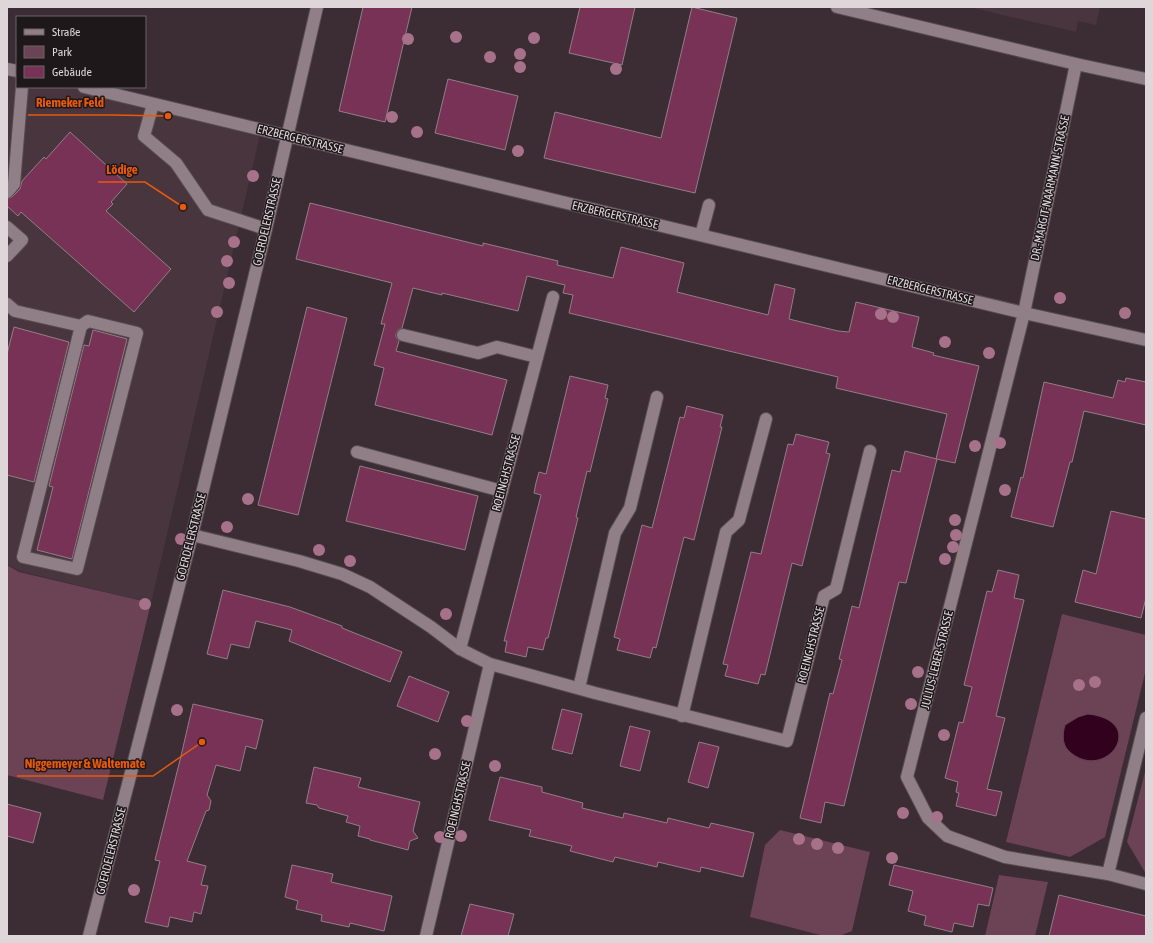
<svg xmlns="http://www.w3.org/2000/svg" width="1153" height="943" font-family="'Asap Condensed',sans-serif">
	<rect width="100%" height="100%" fill="#3b2d33"/>
	<!-- built -->
	<g fill="#49353d">
		<path d="M 969,7 L 1100,7 L 1096,25 L 1078,21 L 1076,32 Z"/>
		<path d="M 7,69 L 17,72 L 17,87 L 75,87 L 260,135 L 151,603 L 19,571 L 7,564 Z"/>
	</g>
	<!-- green -->
	<g fill="#6c4255">
		<path d="M 7,565 L 19,572 L 151,603 L 103,800 L 7,775 Z"/>
		<path d="M 1062,614 L 1146,635 L 1146,669 L 1105,837 L 1070,857 L 1006,842 Z"/>
		<path d="M 1146,768 L 1146,874 L 1127,842 Z"/>
		<path d="M 780,830 L 870,852 L 852,931 L 839,936 L 824,936 L 750,917 L 765,845 Z"/>
		<path d="M 999,875 L 1048,882 L 1035,936 L 985,936 Z"/>
	</g>
	<!-- water -->
	<path fill="#32011d" stroke="#664156" d="M 1088,714 C 1149,721 1107,782 1071,753 C 1062,746 1062,736 1065,725 L 1078,717 Z"/>
	<!-- building -->
	<g fill="#783255" stroke="#907f86">
		<path d="M 363,7 L 412,7 L 385,122 L 339,111 Z"/>
		<path d="M 580,7 L 635,7 L 622,65 L 569,53 Z"/>
		<path d="M 692,7 L 737,18 L 695,193 L 544,158 L 555,112 L 661,138 Z"/>
		<path d="M 448,79 L 518,96 L 505,150 L 435,133 Z"/>
		<path d="M 70,132 L 127,184 L 111,202 L 113,204 L 106,211 L 171,269 L 134,312 L 21,212 L 18,216 L 7,206 L 7,199 L 12,197 L 20,189 L 22,181 L 44,157 L 46,159 Z"/>
		<path d="M 310,203 L 483,246 L 483,243 L 537,256 L 558,261 L 557,265 L 613,278 L 621,247 L 684,263 L 677,292 L 768,315 L 775,284 L 795,289 L 789,319 L 838,331 L 849,332 L 856,302 L 919,317 L 912,347 L 934,353 L 933,355 L 979,366 L 955,463 L 936,459 L 947,414 L 836,388 L 838,377 L 569,313 L 573,295 L 563,293 L 565,285 L 527,276 L 518,311 L 442,293 L 442,295 L 413,288 L 402,328 L 398,330 L 396,334 L 396,337 L 399,341 L 396,351 L 507,380 L 492,435 L 375,405 L 384,368 L 374,365 L 385,324 L 381,324 L 392,283 L 296,259 Z"/>
		<path d="M 307,307 L 347,318 L 298,515 L 258,505 Z"/>
		<path d="M 14,327 L 69,342 L 34,482 L 7,475 L 7,354 Z"/>
		<path d="M 93,330 L 127,339 L 72,559 L 37,550 L 53,487 L 49,486 L 84,345 L 89,346 Z"/>
		<path d="M 570,376 L 608,385 L 605,398 L 608,399 L 590,472 L 587,471 L 576,517 L 578,518 L 548,638 L 546,638 L 543,650 L 528,647 L 526,657 L 505,652 L 507,641 L 504,641 L 541,495 L 534,493 L 536,483 L 539,472 L 546,474 Z"/>
		<path d="M 1126,378 L 1146,382 L 1146,425 L 1084,411 L 1072,462 L 1070,462 L 1053,527 L 1011,517 L 1021,477 L 1023,478 L 1044,382 L 1113,398 L 1118,380 L 1125,382 Z"/>
		<path d="M 687,406 L 723,415 L 720,427 L 722,427 L 694,540 L 684,537 L 656,648 L 653,647 L 650,658 L 617,650 L 620,639 L 614,637 L 642,525 L 652,528 L 680,417 L 684,418 Z"/>
		<path d="M 796,434 L 829,442 L 826,453 L 830,454 L 802,566 L 792,563 L 765,675 L 761,674 L 758,684 L 725,676 L 728,665 L 723,664 L 751,552 L 761,554 L 788,444 L 793,445 Z"/>
		<path d="M 905,451 L 937,459 L 906,583 L 899,582 L 844,806 L 825,802 L 821,823 L 800,818 L 830,693 L 833,694 L 842,660 L 839,659 L 852,606 L 859,608 L 892,470 L 900,472 Z"/>
		<path d="M 360,466 L 478,496 L 465,550 L 346,521 Z"/>
		<path d="M 1111,511 L 1146,519 L 1146,598 L 1141,618 L 1075,602 L 1083,570 L 1096,574 Z"/>
		<path d="M 998,570 L 1019,575 L 1014,598 L 1024,600 L 996,716 L 1005,718 L 987,789 L 1002,792 L 996,816 L 956,806 L 959,793 L 956,792 L 958,782 L 945,778 L 959,722 L 963,723 L 972,687 L 964,685 L 987,591 L 992,592 Z"/>
		<path d="M 223,590 L 290,607 L 342,626 L 342,628 L 402,652 L 390,682 L 289,641 L 292,630 L 256,621 L 249,648 L 231,644 L 227,659 L 207,654 Z"/>
		<path d="M 409,676 L 449,692 L 438,722 L 397,706 Z"/>
		<path d="M 193,704 L 263,720 L 256,749 L 246,746 L 240,771 L 216,765 L 207,795 L 211,801 L 209,810 L 206,811 L 187,861 L 206,866 L 201,885 L 208,886 L 201,914 L 194,912 L 192,922 L 170,917 L 168,927 L 145,922 L 160,861 L 155,860 L 181,756 Z"/>
		<path d="M 562,709 L 582,714 L 572,754 L 552,749 Z"/>
		<path d="M 630,726 L 650,731 L 640,771 L 620,766 Z"/>
		<path d="M 699,742 L 719,747 L 708,788 L 688,782 Z"/>
		<path d="M 314,767 L 361,778 L 358,787 L 420,802 L 413,831 L 418,838 L 410,841 L 408,850 L 370,840 L 370,839 L 358,836 L 360,826 L 346,822 L 348,816 L 319,808 L 317,805 L 306,803 Z"/>
		<path d="M 500,777 L 542,787 L 542,792 L 583,803 L 582,808 L 623,818 L 624,813 L 667,823 L 668,818 L 709,828 L 711,823 L 754,833 L 743,877 L 701,867 L 700,872 L 658,862 L 657,867 L 615,857 L 613,862 L 570,851 L 572,846 L 529,836 L 531,830 L 489,820 Z"/>
		<path d="M 7,804 L 41,813 L 33,843 L 7,836 Z"/>
		<path d="M 292,865 L 333,874 L 331,882 L 392,896 L 384,931 L 350,923 L 349,927 L 321,921 L 322,915 L 296,909 L 298,901 L 285,897 Z"/>
		<path d="M 894,865 L 993,888 L 989,906 L 978,904 L 973,927 L 954,923 L 952,932 L 924,925 L 926,916 L 908,911 L 913,891 L 889,885 Z"/>
		<path d="M 1059,895 L 1146,916 L 1146,936 L 1049,936 Z"/>
		<path d="M 470,904 L 514,914 L 508,936 L 461,936 Z"/>
	</g>
	<g fill="none" stroke-linecap="round" stroke-linejoin="round">
		<!-- minor casing -->
		<g stroke="#574c50" stroke-width="14">
			<g id="minor">
				<path d="M 837,7 L 1076,64 L 1146,79"/>
				<path d="M 1076,64 L 1024,313 L 907,777 L 928,818 L 947,836 L 1005,857 L 1108,874 L 1146,884"/>
				<path d="M 7,69 L 17,71"/>
				<path d="M 84,87 L 1024,313 L 1146,340"/>
				<path d="M 153,104 L 144,136 L 176,163 L 208,210 L 266,229"/>
				<path d="M 7,192 L 14,184 L 22,87"/>
				<path d="M 7,227 L 22,240 L 7,256"/>
				<path d="M 701,235 L 709,205"/>
				<path d="M 7,304 L 15,311 L 81,326 L 88,321 L 137,333 L 77,569 L 23,557 L 81,326"/>
				<path d="M 403,335 L 478,353 L 497,347 L 537,357"/>
				<path d="M 357,452 L 502,491"/>
				<path d="M 192,535 L 299,561 L 342,574 L 370,587 L 431,627 L 460,649 L 490,664 L 595,693 L 787,741 L 824,596 L 836,589 L 870,451"/>
				<path d="M 460,649 L 553,297"/>
				<path d="M 579,688 L 615,533 L 630,508 L 657,397"/>
				<path d="M 682,716 L 726,532 L 739,520 L 766,419"/>
				<path d="M 1108,874 L 1146,718"/>
				<path d="M 89,936 L 192,535 L 266,229 L 317,7"/>
				<path d="M 426,936 L 490,664"/>
			</g>
		</g>
		<!-- minor -->
		<use href="#minor" stroke="#907f86" stroke-width="12"/>
	</g>
	<!-- trees -->
	<g fill="#a77289">
		<circle cx="456" cy="37" r="6"/>
		<circle cx="534" cy="38" r="6"/>
		<circle cx="408" cy="39" r="6"/>
		<circle cx="520" cy="54" r="6"/>
		<circle cx="490" cy="57" r="6"/>
		<circle cx="520" cy="67" r="6"/>
		<circle cx="616" cy="69" r="6"/>
		<circle cx="392" cy="117" r="6"/>
		<circle cx="417" cy="132" r="6"/>
		<circle cx="518" cy="151" r="6"/>
		<circle cx="253" cy="176" r="6"/>
		<circle cx="234" cy="242" r="6"/>
		<circle cx="227" cy="261" r="6"/>
		<circle cx="229" cy="283" r="6"/>
		<circle cx="1060" cy="298" r="6"/>
		<circle cx="217" cy="312" r="6"/>
		<circle cx="1125" cy="313" r="6"/>
		<circle cx="881" cy="314" r="6"/>
		<circle cx="893" cy="317" r="6"/>
		<circle cx="945" cy="342" r="6"/>
		<circle cx="989" cy="353" r="6"/>
		<circle cx="1000" cy="443" r="6"/>
		<circle cx="975" cy="446" r="6"/>
		<circle cx="1005" cy="490" r="6"/>
		<circle cx="248" cy="499" r="6"/>
		<circle cx="955" cy="520" r="6"/>
		<circle cx="227" cy="527" r="6"/>
		<circle cx="956" cy="535" r="6"/>
		<circle cx="181" cy="539" r="6"/>
		<circle cx="953" cy="547" r="6"/>
		<circle cx="319" cy="550" r="6"/>
		<circle cx="945" cy="559" r="6"/>
		<circle cx="350" cy="561" r="6"/>
		<circle cx="145" cy="604" r="6"/>
		<circle cx="446" cy="614" r="6"/>
		<circle cx="918" cy="672" r="6"/>
		<circle cx="1095" cy="682" r="6"/>
		<circle cx="1079" cy="685" r="6"/>
		<circle cx="911" cy="704" r="6"/>
		<circle cx="177" cy="710" r="6"/>
		<circle cx="467" cy="721" r="6"/>
		<circle cx="944" cy="735" r="6"/>
		<circle cx="435" cy="754" r="6"/>
		<circle cx="495" cy="766" r="6"/>
		<circle cx="903" cy="813" r="6"/>
		<circle cx="937" cy="817" r="6"/>
		<circle cx="461" cy="836" r="6"/>
		<circle cx="440" cy="837" r="6"/>
		<circle cx="799" cy="839" r="6"/>
		<circle cx="817" cy="844" r="6"/>
		<circle cx="838" cy="848" r="6"/>
		<circle cx="892" cy="858" r="6"/>
		<circle cx="134" cy="890" r="6"/>
	</g>
	<g text-anchor="middle" stroke-width="3" stroke-linejoin="round" paint-order="stroke">
		<!-- street labels -->
		<g font-size="12" fill="#dfd6da" stroke="#1e181a">
			<text transform="translate(300 139) rotate(14)" y="4">ERZBERGERSTRASSE</text>
			<text transform="translate(1050 188) rotate(-78)" y="4">DR.-MARGIT-NAARMANN-STRASSE</text>
			<text transform="translate(615 215) rotate(13)" y="4">ERZBERGERSTRASSE</text>
			<text transform="translate(267 222) rotate(-77)" y="4">GOERDELERSTRASSE</text>
			<text transform="translate(930 290) rotate(14)" y="4">ERZBERGERSTRASSE</text>
			<text transform="translate(506 473) rotate(-75)" y="4">ROEINGHSTRASSE</text>
			<text transform="translate(191 537) rotate(-76)" y="4">GOERDELERSTRASSE</text>
			<text transform="translate(811 645) rotate(-76)" y="4">ROEINGHSTRASSE</text>
			<text transform="translate(937 660) rotate(-76)" y="4">JULIUS-LEBER-STRASSE</text>
			<text transform="translate(458 800) rotate(-77)" y="4">ROEINGHSTRASSE</text>
			<text transform="translate(111 851) rotate(-76)" y="4">GOERDELERSTRASSE</text>
		</g>
	</g>
	<!-- callouts -->
	<path fill="none" stroke="#e8590c" stroke-width="1.5" d="M168 116L112 115H28M183 207L145 182H98M202 742L153 776H17"/>
	<g fill="#e8590c" stroke="#1e181a" stroke-width="1.5">
		<circle cx="168" cy="116" r="4"/>
		<circle cx="183" cy="207" r="4"/>
		<circle cx="202" cy="742" r="4"/>
	</g>
	<g font-size="13" text-anchor="middle" font-weight="bold" fill="#e8590c" stroke="#1e181a" stroke-width="3" stroke-linejoin="round" paint-order="stroke">
		<text x="70" y="107">Riemeker Feld</text>
		<text x="122" y="174">Lödige</text>
		<text x="85" y="768">Niggemeyer &amp; Waltemate</text>
	</g>
	<!-- border -->
	<rect width="1153" height="943" fill="none" stroke="#dfd6da" stroke-width="16"/>
	<!-- legend -->
	<rect x="16" y="16" width="130" height="72" fill="#1e181a" stroke="#6b6467"/>
	<rect x="24" y="29" width="20" height="6" fill="#907f86" stroke="#6b6467"/>
	<text x="52" y="36" font-size="12" fill="#dfd6da">Straße</text>
	<rect x="24" y="46" width="20" height="12" fill="#6c4255" stroke="#6b6467"/>
	<text x="52" y="56" font-size="12" fill="#dfd6da">Park</text>
	<rect x="24" y="66" width="20" height="12" fill="#783255" stroke="#6b6467"/>
	<text x="52" y="76" font-size="12" fill="#dfd6da">Gebäude</text>
</svg>
